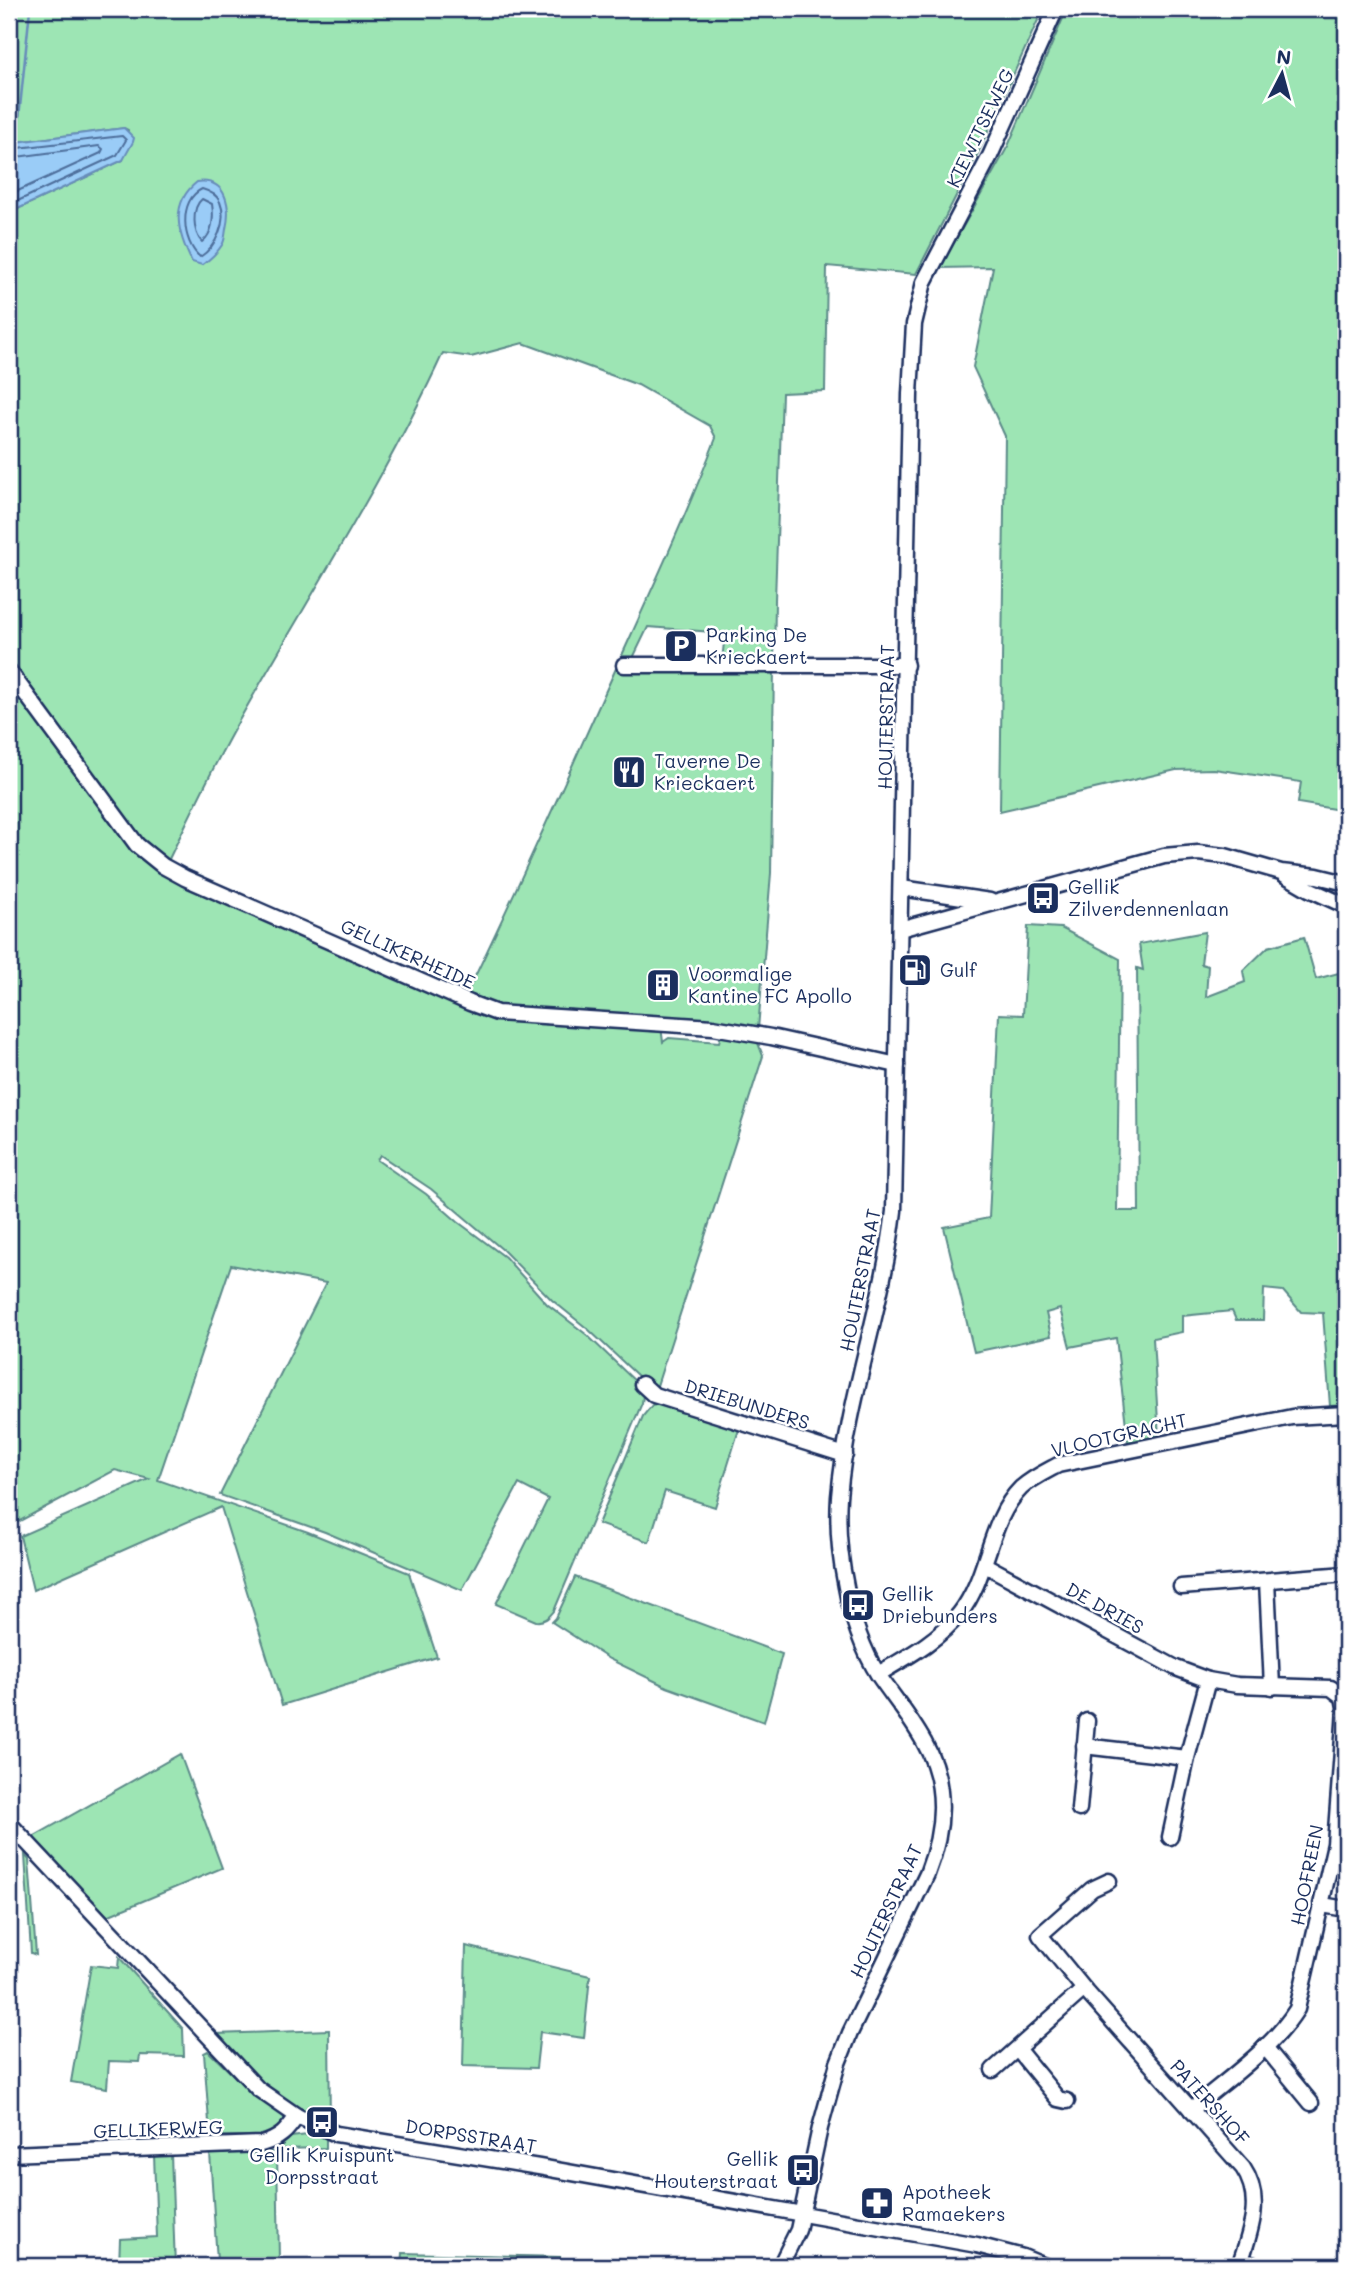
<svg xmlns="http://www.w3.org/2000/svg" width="1355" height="2275" font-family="Mali,sans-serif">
	<rect width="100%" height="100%" fill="#fff"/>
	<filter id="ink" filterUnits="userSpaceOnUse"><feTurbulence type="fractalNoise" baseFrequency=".0143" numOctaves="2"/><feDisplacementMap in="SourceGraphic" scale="14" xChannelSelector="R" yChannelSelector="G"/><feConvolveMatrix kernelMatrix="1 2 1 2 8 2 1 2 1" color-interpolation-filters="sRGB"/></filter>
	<g filter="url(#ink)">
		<!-- green -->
		<g fill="#9de5b4" stroke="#5c8a89" stroke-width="2" fill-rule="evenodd">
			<path d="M 9,9 L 1043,9 L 977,155 L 916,274 L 827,266 L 825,391 L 782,393 L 775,600 L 771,873 L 758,1029 L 660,1019 L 663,1042 L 669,1038 L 719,1042 L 722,1032 L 756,1038 L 763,1056 L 655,1392 L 589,1330 L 552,1300 L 503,1250 L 431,1189 L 380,1155 L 377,1160 L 426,1194 L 458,1222 L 505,1257 L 547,1304 L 587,1335 L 638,1384 L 643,1395 L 642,1403 L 554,1611 C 548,1618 545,1622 536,1621 L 496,1604 L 548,1499 L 519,1484 L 462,1590 L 325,1532 L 220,1495 L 326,1283 L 231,1265 L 158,1480 L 308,1532 L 409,1573 L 437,1657 L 282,1705 L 221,1507 L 33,1590 L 20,1536 L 149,1479 L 115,1470 L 16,1523 L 9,1524 L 9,213 L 123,160 L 128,130 L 124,128 L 9,143 L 12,69 L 9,68 ZM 523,343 L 638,385 L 710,426 L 716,438 C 681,529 639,617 599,706 C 555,804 512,901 465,997 L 168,861 C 189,818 209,775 232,733 C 303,606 382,485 443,353 L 471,357 ZM 648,627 L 725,633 L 722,661 L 633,658 Z"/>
			<path d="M 1067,9 L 1346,9 L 1346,811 L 1298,803 L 1301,782 L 1214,769 L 1176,770 L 1000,811 L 1005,436 L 973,367 L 993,267 L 940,268 L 1008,146 Z"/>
			<path d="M 1028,926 L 1061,928 L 1120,959 L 1117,1211 L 1139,1211 L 1137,968 L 1143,970 L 1139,944 L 1205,932 L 1201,964 L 1208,966 L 1206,997 L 1245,982 L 1243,971 L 1268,947 L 1304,937 L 1316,979 L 1346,971 L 1346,1405 L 1330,1406 L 1323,1313 L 1301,1312 L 1283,1291 L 1264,1289 L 1263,1320 L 1236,1320 L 1232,1311 L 1182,1316 L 1182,1332 L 1153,1338 L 1159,1438 L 1128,1443 L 1116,1338 L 1070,1347 L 1060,1309 L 1046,1313 L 1051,1336 L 974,1352 L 944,1227 L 989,1218 L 999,1014 L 1023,1015 Z"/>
			<path d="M 658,1403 L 740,1426 L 715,1507 L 665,1491 L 649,1542 L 598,1524 L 643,1416 L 652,1405 Z"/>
			<path d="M 575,1577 L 782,1654 L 764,1722 L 667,1687 L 609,1659 L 552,1622 L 556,1618 Z"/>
			<path d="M 180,1754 L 222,1868 L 107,1916 L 33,1837 Z"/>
			<path d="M 25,1855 L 29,1860 L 36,1955 L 31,1953 Z"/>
			<path d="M 466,1946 L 590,1976 L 584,2038 L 540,2032 L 536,2068 L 463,2066 Z"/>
			<path d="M 119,1957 L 183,2029 L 184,2056 L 140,2055 L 139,2062 L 109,2061 L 107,2088 L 71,2082 L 91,1965 L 118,1968 Z"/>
			<path d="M 329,2030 L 330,2125 C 299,2110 267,2093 244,2067 C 234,2057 225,2045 216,2034 Z"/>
			<path d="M 208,2051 L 253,2094 L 284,2113 L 284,2123 L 268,2136 L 210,2136 L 204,2053 Z"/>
			<path d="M 316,2134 L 326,2137 L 326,2148 L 278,2149 L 291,2137 Z"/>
			<path d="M 277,2152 L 279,2260 L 322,2265 L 371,2266 L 212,2266 L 211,2262 L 217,2261 L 210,2153 Z"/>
			<path d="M 171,2154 L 175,2266 L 198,2264 L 198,2266 L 119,2266 L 120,2239 L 157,2237 L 154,2155 Z"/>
			<path d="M 403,2253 L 560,2257 L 562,2266 L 402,2266 Z"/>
		</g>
		<!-- water -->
		<g fill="#9accf7" stroke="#678dba" stroke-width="2">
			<path d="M 124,128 L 134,138 L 133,142 L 123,160 L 9,213 L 9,143 Z"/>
			<path d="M 197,182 C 227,178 231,207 226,229 C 225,235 225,241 222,245 C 217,253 209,260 202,265 L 192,262 C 178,234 169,204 197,182 Z"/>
		</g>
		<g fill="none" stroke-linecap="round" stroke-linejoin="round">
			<!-- shore -->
			<g stroke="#4e6e9b" stroke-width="2">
				<path d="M 9,149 L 122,136 L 126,140 L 117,155 L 9,205"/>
				<path d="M 9,158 L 99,146 L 103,149 L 101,153 L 9,195"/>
				<path d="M 202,189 C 209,191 217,194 220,202 C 228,221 216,247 200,257 C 182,242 178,200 202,189 Z"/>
				<path d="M 202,199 L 212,204 C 214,217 213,234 202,242 C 193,233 191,208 202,199 Z"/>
			</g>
			<!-- stream -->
			<path stroke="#678dba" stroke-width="2.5" d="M 9,143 L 17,137 L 30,9"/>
			<!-- minor casing -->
			<g stroke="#1b2f5e" stroke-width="19">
				<g id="minor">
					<path d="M 624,665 L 906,665"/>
					<path d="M 9,671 L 137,845 L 163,866 L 185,878 L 470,1003 L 497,1013 L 713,1027 L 771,1037 L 897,1065"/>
					<path d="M 1285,875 L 1309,889 L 1346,906"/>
					<path d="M 901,888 L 990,901"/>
					<path d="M 900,929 L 1164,856 L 1198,853 L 1225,856 L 1281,872 L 1317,876 L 1346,883"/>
					<path d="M 642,1384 L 654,1395 L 845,1455"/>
					<path d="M 985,1565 L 1176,1668 L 1208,1680 L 1237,1685 L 1331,1688 L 1343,1697 L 1345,1707 L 1344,1724 L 1335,1844 L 1297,2009 C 1271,2050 1227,2079 1191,2110"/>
					<path d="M 1267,1581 L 1272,1687"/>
					<path d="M 1181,1587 L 1346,1574"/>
					<path d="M 878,1674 C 907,1657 939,1640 960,1613 C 989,1576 988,1521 1021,1488 C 1032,1478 1045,1472 1058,1465 L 1292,1417 L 1346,1414"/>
					<path d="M 1084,1746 L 1187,1758"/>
					<path d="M 1079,1809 L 1087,1721"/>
					<path d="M 9,1823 L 258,2089 L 297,2116 L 336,2134 L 539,2167 L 977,2245 L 1023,2257 L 1045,2266"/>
					<path d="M 1170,1837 L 1187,1758 L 1208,1680"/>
					<path d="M 1109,1881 L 1092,1889 L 1040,1935 L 1084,1989 L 1243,2168 C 1264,2199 1250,2233 1239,2266"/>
					<path d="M 1322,1905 L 1346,1909"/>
					<path d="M 1265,2047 L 1311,2103"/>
					<path d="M 1018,2050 L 1058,2099 L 1067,2101"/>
					<path d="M 993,2070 L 1084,1989"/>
					<path d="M 9,2154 L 261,2144 C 280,2139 287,2131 297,2116"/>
					<path d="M 1241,2261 L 1258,2266"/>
					<path d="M 780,2266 L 798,2230 L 820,2128 L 838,2063 L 850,2033 L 927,1874 C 944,1831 948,1784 924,1742 C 911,1718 894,1698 879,1676 C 863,1651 851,1616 846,1587 C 840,1558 837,1527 839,1497 C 847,1400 883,1307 894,1211 L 910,394 L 914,324 L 924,282 L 990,156 L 1056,9"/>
				</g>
			</g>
			<!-- minor -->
			<use href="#minor" stroke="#fff" stroke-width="14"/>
		</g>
	</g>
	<!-- icons -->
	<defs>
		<g id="parking-square" transform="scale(1.75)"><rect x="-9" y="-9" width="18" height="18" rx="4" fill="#1b2f5e" stroke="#fff"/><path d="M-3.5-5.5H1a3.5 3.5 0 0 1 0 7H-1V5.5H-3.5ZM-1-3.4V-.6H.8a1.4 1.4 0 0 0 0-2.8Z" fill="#fff"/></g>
		<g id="restaurant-square" transform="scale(1.75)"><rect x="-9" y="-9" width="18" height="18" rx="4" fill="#1b2f5e" stroke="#fff"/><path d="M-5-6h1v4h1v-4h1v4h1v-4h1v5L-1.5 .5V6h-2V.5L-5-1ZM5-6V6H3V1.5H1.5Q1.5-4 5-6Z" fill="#fff"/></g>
		<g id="bus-square" transform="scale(1.75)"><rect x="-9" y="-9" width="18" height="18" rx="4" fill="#1b2f5e" stroke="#fff"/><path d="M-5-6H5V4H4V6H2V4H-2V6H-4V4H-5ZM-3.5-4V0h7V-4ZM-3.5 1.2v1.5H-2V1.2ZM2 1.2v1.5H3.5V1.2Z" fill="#fff"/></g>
		<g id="fuel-square" transform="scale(1.75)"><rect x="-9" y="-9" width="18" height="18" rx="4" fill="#1b2f5e" stroke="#fff"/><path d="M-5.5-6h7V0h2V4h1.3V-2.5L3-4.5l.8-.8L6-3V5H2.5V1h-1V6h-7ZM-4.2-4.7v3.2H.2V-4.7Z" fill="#fff"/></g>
		<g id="building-square" transform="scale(1.75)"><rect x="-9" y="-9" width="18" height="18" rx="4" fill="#1b2f5e" stroke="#fff"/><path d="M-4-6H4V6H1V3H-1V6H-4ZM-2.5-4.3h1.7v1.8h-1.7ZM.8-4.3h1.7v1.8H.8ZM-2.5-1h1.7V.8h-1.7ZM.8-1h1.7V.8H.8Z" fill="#fff"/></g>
		<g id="pharmacy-square" transform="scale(1.75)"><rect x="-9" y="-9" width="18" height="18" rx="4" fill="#1b2f5e" stroke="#fff"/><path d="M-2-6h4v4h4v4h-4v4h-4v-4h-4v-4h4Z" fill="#fff"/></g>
	</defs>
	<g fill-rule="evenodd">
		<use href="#parking-square" x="681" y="646"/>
		<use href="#restaurant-square" x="629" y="772"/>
		<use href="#bus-square" x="1043" y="898"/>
		<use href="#fuel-square" x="915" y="970"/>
		<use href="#building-square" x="663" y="985"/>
		<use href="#bus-square" x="858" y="1605"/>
		<use href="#bus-square" x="322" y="2122"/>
		<use href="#bus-square" x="803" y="2170"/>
		<use href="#pharmacy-square" x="877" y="2203"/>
	</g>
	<g text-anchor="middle" stroke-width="5" stroke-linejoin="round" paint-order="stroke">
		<!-- street labels -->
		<g font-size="19" fill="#1b2f5e" stroke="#fff">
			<text transform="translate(980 128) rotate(-64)" y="7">KIEWITSEWEG</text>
			<text transform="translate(886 717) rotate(-89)" y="7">HOUTERSTRAAT</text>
			<text transform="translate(408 954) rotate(24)" y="7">GELLIKERHEIDE</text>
			<text transform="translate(860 1280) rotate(-79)" y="7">HOUTERSTRAAT</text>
			<text transform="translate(747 1404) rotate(17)" y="7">DRIEBUNDERS</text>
			<text transform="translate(1119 1435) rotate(-13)" y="7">VLOOTGRACHT</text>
			<text transform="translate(1105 1608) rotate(29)" y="7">DE DRIES</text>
			<text transform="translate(1307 1875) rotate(-79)" y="7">HOOFREEN</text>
			<text transform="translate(886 1911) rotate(-65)" y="7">HOUTERSTRAAT</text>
			<text transform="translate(1210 2102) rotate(48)" y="7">PATERSHOF</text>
			<text transform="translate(158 2129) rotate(-2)" y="7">GELLIKERWEG</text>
			<text transform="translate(471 2136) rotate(9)" y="7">DORPSSTRAAT</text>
		</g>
		<!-- poi labels -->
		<g font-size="19" fill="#1b2f5e" stroke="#fff" text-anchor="start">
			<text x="706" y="642">Parking De<tspan x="706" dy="22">Krieckaert</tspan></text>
			<text x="654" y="768">Taverne De<tspan x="654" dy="22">Krieckaert</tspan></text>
			<text x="1068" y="894">Gellik<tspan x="1068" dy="22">Zilverdennenlaan</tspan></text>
			<text x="940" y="977">Gulf</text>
			<text x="688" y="981">Voormalige<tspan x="688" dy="22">Kantine FC Apollo</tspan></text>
			<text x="882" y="1601">Gellik<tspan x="882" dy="22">Driebunders</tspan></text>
			<text x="322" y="2162" text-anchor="middle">Gellik Kruispunt<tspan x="322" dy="22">Dorpsstraat</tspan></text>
			<text x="778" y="2166" text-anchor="end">Gellik<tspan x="778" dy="22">Houterstraat</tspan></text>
			<text x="902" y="2199">Apotheek<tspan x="902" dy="22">Ramaekers</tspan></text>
		</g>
	</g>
	<!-- margin -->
	<rect width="1355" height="2275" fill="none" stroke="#fff" stroke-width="35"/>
	<rect x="18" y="18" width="1320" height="2240" fill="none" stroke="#1b2f5e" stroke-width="2.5" filter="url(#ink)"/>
	<!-- north arrow -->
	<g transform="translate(1282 74) rotate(6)" stroke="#ffffff" stroke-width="5" paint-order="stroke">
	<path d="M0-5L12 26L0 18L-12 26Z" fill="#1b2f5e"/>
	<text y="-10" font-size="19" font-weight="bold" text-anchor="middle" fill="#1b2f5e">N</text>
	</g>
</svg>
